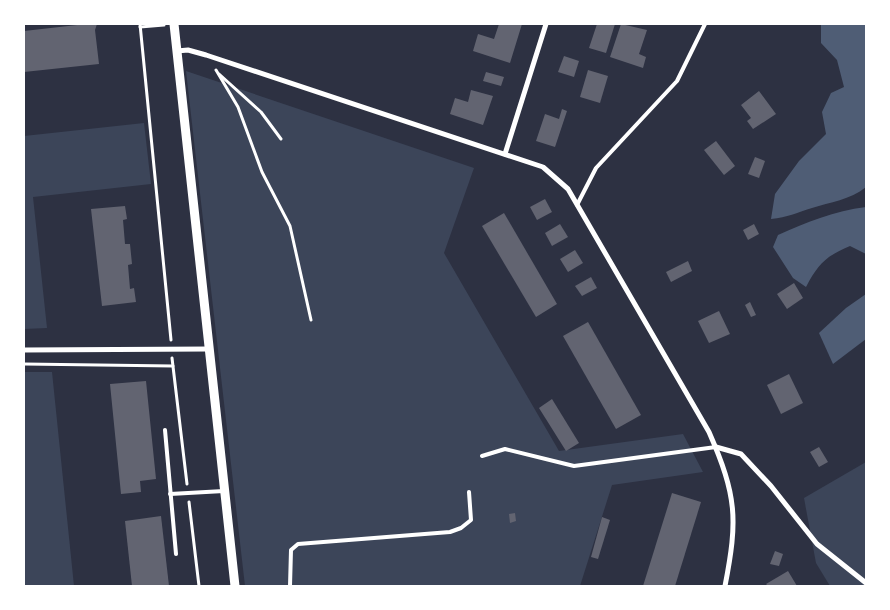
<svg xmlns="http://www.w3.org/2000/svg" width="890" height="610" font-family="Commissioner,sans-serif">
	<rect width="100%" height="100%" fill="#2d3142"/>
	<!-- green -->
	<g fill="#3c4559">
		<path d="M 186,71 L 474,168 L 444,253 L 559,451 L 683,434 L 703,472 L 612,485 L 580,586 L 245,586 Z"/>
		<path d="M 144,123 L 151,184 L 33,197 L 47,328 L 24,329 L 24,136 Z"/>
		<path d="M 24,372 L 52,372 L 74,586 L 24,586 Z"/>
		<path d="M 866,462 L 866,586 L 830,586 L 816,563 L 804,498 Z"/>
	</g>
	<!-- water -->
	<g fill="#4f5d75">
		<path d="M 821,24 L 866,24 L 866,187 C 850,200 830,202 812,208 C 796,213 788,217 771,219 L 775,194 L 799,161 L 826,134 L 822,112 L 831,93 L 844,87 L 837,60 L 821,43 Z"/>
		<path d="M 866,207 L 866,254 L 850,246 C 826,256 818,264 806,287 L 793,278 L 773,247 L 778,235 C 807,222 834,211 866,207 Z"/>
		<path d="M 866,294 L 866,339 L 833,364 L 819,333 L 846,308 Z"/>
	</g>
	<!-- building -->
	<g fill="#626471">
		<path d="M 86,24 L 97,24 L 95,30 L 99,64 L 24,72 L 24,31 Z"/>
		<path d="M 499,24 L 522,24 L 510,63 L 473,51 L 478,34 L 494,39 Z"/>
		<path d="M 597,24 L 615,24 L 606,53 L 589,48 Z"/>
		<path d="M 621,24 L 647,30 L 639,54 L 646,57 L 643,68 L 610,57 Z"/>
		<path d="M 564,56 L 579,61 L 574,77 L 558,72 Z"/>
		<path d="M 588,70 L 608,76 L 600,103 L 580,97 Z"/>
		<path d="M 486,72 L 504,77 L 501,86 L 483,81 Z"/>
		<path d="M 471,90 L 493,96 L 483,125 L 450,114 L 455,98 L 468,102 Z"/>
		<path d="M 759,91 L 776,114 L 753,129 L 747,121 L 751,118 L 741,105 Z"/>
		<path d="M 562,109 L 567,111 L 555,147 L 536,141 L 545,114 L 559,119 Z"/>
		<path d="M 716,141 L 735,166 L 724,175 L 704,150 Z"/>
		<path d="M 755,157 L 765,161 L 759,178 L 748,174 Z"/>
		<path d="M 545,199 L 552,212 L 537,220 L 530,207 Z"/>
		<path d="M 125,206 L 127,219 L 123,220 L 125,244 L 130,244 L 132,264 L 128,265 L 130,289 L 134,288 L 136,302 L 102,306 L 91,209 Z"/>
		<path d="M 504,213 L 557,304 L 536,317 L 482,226 Z"/>
		<path d="M 560,224 L 568,237 L 552,246 L 545,233 Z"/>
		<path d="M 754,224 L 759,234 L 748,240 L 743,230 Z"/>
		<path d="M 575,250 L 583,263 L 568,272 L 560,259 Z"/>
		<path d="M 688,261 L 692,271 L 671,282 L 666,272 Z"/>
		<path d="M 591,277 L 597,288 L 582,296 L 575,286 Z"/>
		<path d="M 794,283 L 803,298 L 787,309 L 777,294 Z"/>
		<path d="M 750,302 L 756,315 L 751,317 L 745,305 Z"/>
		<path d="M 719,311 L 730,334 L 709,343 L 698,321 Z"/>
		<path d="M 588,322 L 641,415 L 616,429 L 563,336 Z"/>
		<path d="M 789,374 L 803,403 L 781,414 L 767,385 Z"/>
		<path d="M 146,381 L 156,479 L 140,481 L 141,492 L 121,494 L 110,384 Z"/>
		<path d="M 552,399 L 579,443 L 566,451 L 539,408 Z"/>
		<path d="M 819,447 L 828,462 L 819,467 L 810,452 Z"/>
		<path d="M 672,493 L 701,502 L 675,586 L 643,586 Z"/>
		<path d="M 515,513 L 516,521 L 510,523 L 509,514 Z"/>
		<path d="M 161,516 L 169,586 L 132,586 L 125,521 Z"/>
		<path d="M 602,517 L 610,520 L 598,559 L 591,557 Z"/>
		<path d="M 775,551 L 783,554 L 779,566 L 770,564 Z"/>
		<path d="M 788,571 L 797,586 L 768,586 L 766,584 Z"/>
	</g>
	<g fill="none" stroke-linecap="round" stroke-linejoin="round">
		<!-- path -->
		<g stroke="#fff" stroke-width="3">
			<path d="M 140,24 L 171,340"/>
			<path d="M 140,27 L 164,25"/>
			<path d="M 216,70 L 238,107 L 262,172 L 290,226 L 311,320"/>
			<path d="M 219,74 L 261,112 L 281,139"/>
			<path d="M 172,358 L 187,484"/>
			<path d="M 24,364 L 173,366"/>
			<path d="M 189,502 L 199,586"/>
		</g>
		<!-- service -->
		<g stroke="#fff" stroke-width="4">
			<path d="M 577,205 L 596,168 L 677,81 L 705,24"/>
			<path d="M 165,430 L 176,554"/>
			<path d="M 482,456 L 505,449 L 574,466 L 716,447"/>
			<path d="M 170,494 L 224,491"/>
			<path d="M 290,586 L 291,550 L 298,544 L 450,532 L 461,528 L 471,520 L 469,492"/>
		</g>
		<!-- minor -->
		<g stroke="#fff" stroke-width="5">
			<path d="M 177,51 L 188,50 L 206,55 L 543,167 L 568,189 L 709,432 C 737,496 738,519 725,586"/>
			<path d="M 505,154 L 546,24"/>
			<path d="M 24,350 L 209,349"/>
			<path d="M 716,447 L 741,454 L 771,486 L 817,544 L 866,583"/>
		</g>
		<!-- tertiary -->
		<path stroke="#fff" stroke-width="9" d="M 174,24 L 235,586"/>
	</g>
	<!-- border -->
	<rect width="890" height="610" fill="none" stroke="#ffffff" stroke-width="50"/>
</svg>
